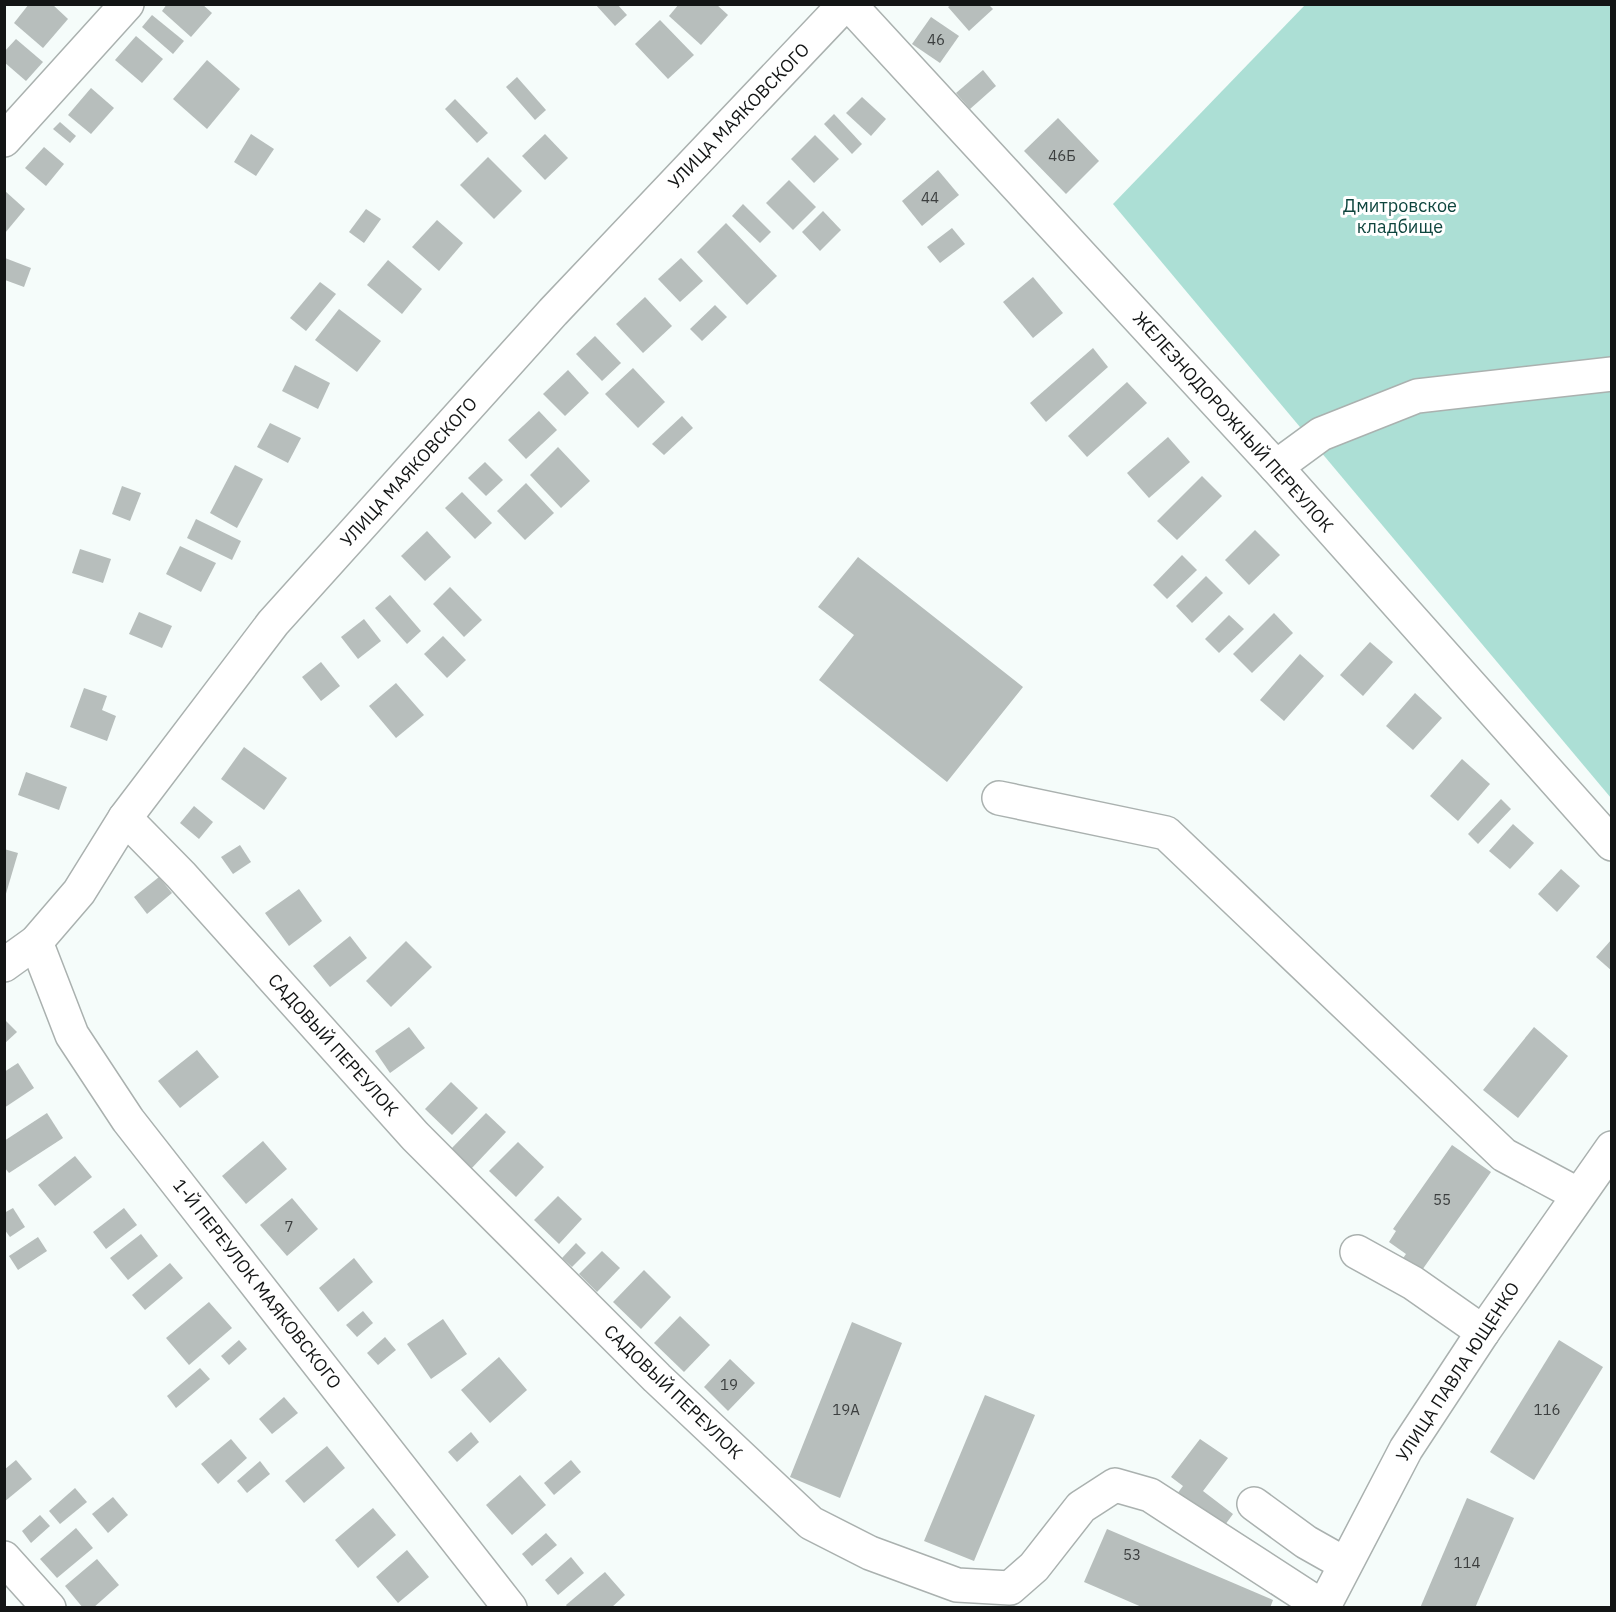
<svg xmlns="http://www.w3.org/2000/svg" width="1616" height="1612" font-family="'IBM Plex Sans',sans-serif">
	<rect width="100%" height="100%" fill="#f5fcfa"/>
	<!-- green -->
	<path fill="#acdfd5" d="M 1305,5 L 1611,5 L 1611,798 L 1113,204 Z"/>
	<!-- building -->
	<g fill="#b7bebc">
		<path d="M 29,4 L 52,4 L 68,19 L 43,48 L 14,23 Z"/>
		<path d="M 167,4 L 202,4 L 212,13 L 191,37 L 162,11 Z"/>
		<path d="M 595,4 L 617,4 L 627,15 L 615,26 Z"/>
		<path d="M 679,4 L 716,4 L 728,15 L 701,45 L 669,16 Z"/>
		<path d="M 951,5 L 989,5 L 993,9 L 969,31 L 948,7 Z"/>
		<path d="M 152,15 L 184,41 L 173,54 L 142,27 Z"/>
		<path d="M 931,17 L 959,36 L 940,63 L 912,44 Z"/>
		<path d="M 660,20 L 694,55 L 668,79 L 635,44 Z"/>
		<path d="M 136,36 L 163,59 L 142,83 L 115,60 Z"/>
		<path d="M 16,39 L 43,62 L 26,81 L 4,62 L 4,52 Z"/>
		<path d="M 207,60 L 240,89 L 207,129 L 173,99 Z"/>
		<path d="M 983,70 L 996,86 L 970,109 L 956,93 Z"/>
		<path d="M 517,77 L 546,110 L 535,120 L 506,87 Z"/>
		<path d="M 91,88 L 114,108 L 91,134 L 68,115 Z"/>
		<path d="M 862,97 L 886,119 L 871,136 L 846,113 Z"/>
		<path d="M 455,99 L 488,133 L 477,143 L 445,109 Z"/>
		<path d="M 834,114 L 862,144 L 852,154 L 824,124 Z"/>
		<path d="M 1058,118 L 1099,161 L 1066,194 L 1024,151 Z"/>
		<path d="M 60,122 L 76,136 L 70,143 L 53,129 Z"/>
		<path d="M 251,134 L 274,149 L 256,176 L 234,162 Z"/>
		<path d="M 545,134 L 568,158 L 545,180 L 522,156 Z"/>
		<path d="M 815,135 L 839,159 L 814,183 L 791,159 Z"/>
		<path d="M 44,147 L 64,164 L 46,186 L 25,168 Z"/>
		<path d="M 488,157 L 522,191 L 494,219 L 460,185 Z"/>
		<path d="M 938,170 L 959,195 L 922,226 L 902,201 Z"/>
		<path d="M 789,180 L 816,207 L 793,230 L 766,203 Z"/>
		<path d="M 5,191 L 25,209 L 5,233 Z"/>
		<path d="M 743,204 L 771,232 L 760,243 L 732,216 Z"/>
		<path d="M 366,209 L 381,219 L 364,243 L 349,232 Z"/>
		<path d="M 823,211 L 841,230 L 820,251 L 802,232 Z"/>
		<path d="M 437,220 L 463,243 L 439,271 L 412,247 Z"/>
		<path d="M 726,223 L 777,276 L 747,305 L 697,252 Z"/>
		<path d="M 952,228 L 965,244 L 940,263 L 927,247 Z"/>
		<path d="M 5,258 L 31,268 L 24,287 L 5,280 Z"/>
		<path d="M 681,258 L 703,281 L 680,302 L 658,279 Z"/>
		<path d="M 388,260 L 422,289 L 402,314 L 367,285 Z"/>
		<path d="M 1033,277 L 1063,313 L 1033,338 L 1003,302 Z"/>
		<path d="M 320,282 L 336,294 L 306,331 L 290,318 Z"/>
		<path d="M 645,297 L 672,326 L 643,353 L 616,324 Z"/>
		<path d="M 715,305 L 727,317 L 702,341 L 690,329 Z"/>
		<path d="M 339,309 L 381,341 L 357,372 L 315,340 Z"/>
		<path d="M 595,336 L 621,363 L 602,381 L 576,354 Z"/>
		<path d="M 1093,348 L 1108,367 L 1046,422 L 1030,403 Z"/>
		<path d="M 295,365 L 330,383 L 318,409 L 282,391 Z"/>
		<path d="M 633,368 L 665,402 L 638,428 L 605,394 Z"/>
		<path d="M 568,370 L 589,393 L 565,416 L 543,394 Z"/>
		<path d="M 1127,382 L 1147,403 L 1087,457 L 1068,436 Z"/>
		<path d="M 539,411 L 557,430 L 526,459 L 508,440 Z"/>
		<path d="M 682,416 L 693,428 L 664,455 L 652,444 Z"/>
		<path d="M 270,423 L 301,438 L 288,463 L 257,447 Z"/>
		<path d="M 1168,437 L 1190,462 L 1149,498 L 1127,473 Z"/>
		<path d="M 558,447 L 590,481 L 561,508 L 530,475 Z"/>
		<path d="M 485,462 L 503,480 L 486,496 L 468,478 Z"/>
		<path d="M 235,465 L 263,479 L 237,528 L 210,513 Z"/>
		<path d="M 1202,476 L 1222,496 L 1177,540 L 1157,521 Z"/>
		<path d="M 526,483 L 554,513 L 525,540 L 497,511 Z"/>
		<path d="M 122,486 L 141,493 L 130,521 L 112,514 Z"/>
		<path d="M 462,492 L 492,523 L 475,539 L 445,508 Z"/>
		<path d="M 196,519 L 241,541 L 232,560 L 187,538 Z"/>
		<path d="M 1255,530 L 1280,555 L 1249,585 L 1225,560 Z"/>
		<path d="M 427,531 L 451,557 L 425,581 L 401,556 Z"/>
		<path d="M 180,546 L 216,563 L 201,592 L 166,574 Z"/>
		<path d="M 80,549 L 111,559 L 103,583 L 72,573 Z"/>
		<path d="M 1182,555 L 1197,570 L 1167,599 L 1153,585 Z"/>
		<path d="M 858,557 L 1023,687 L 947,782 L 819,680 L 854,635 L 818,607 Z"/>
		<path d="M 1206,576 L 1223,593 L 1192,623 L 1176,606 Z"/>
		<path d="M 450,587 L 482,620 L 464,637 L 433,604 Z"/>
		<path d="M 390,595 L 421,631 L 407,644 L 375,608 Z"/>
		<path d="M 139,612 L 172,626 L 162,648 L 129,634 Z"/>
		<path d="M 1274,613 L 1293,633 L 1252,673 L 1233,654 Z"/>
		<path d="M 1229,615 L 1244,629 L 1219,653 L 1205,639 Z"/>
		<path d="M 364,619 L 381,641 L 358,659 L 341,637 Z"/>
		<path d="M 443,636 L 466,660 L 447,678 L 424,654 Z"/>
		<path d="M 1370,642 L 1393,662 L 1363,696 L 1340,675 Z"/>
		<path d="M 1300,654 L 1324,676 L 1284,721 L 1260,700 Z"/>
		<path d="M 321,662 L 340,686 L 321,701 L 302,677 Z"/>
		<path d="M 396,683 L 424,715 L 396,738 L 369,706 Z"/>
		<path d="M 84,688 L 107,696 L 102,710 L 116,716 L 107,741 L 70,727 Z"/>
		<path d="M 1415,693 L 1442,718 L 1413,750 L 1386,726 Z"/>
		<path d="M 244,747 L 287,778 L 264,810 L 221,779 Z"/>
		<path d="M 1462,759 L 1490,784 L 1458,821 L 1430,796 Z"/>
		<path d="M 26,772 L 67,787 L 59,810 L 18,795 Z"/>
		<path d="M 1501,799 L 1511,809 L 1478,844 L 1468,834 Z"/>
		<path d="M 194,806 L 213,822 L 199,839 L 180,823 Z"/>
		<path d="M 1513,824 L 1534,843 L 1510,869 L 1489,851 Z"/>
		<path d="M 240,845 L 251,862 L 233,874 L 221,857 Z"/>
		<path d="M 4,849 L 18,853 L 5,897 L 4,897 Z"/>
		<path d="M 1561,869 L 1580,886 L 1557,912 L 1538,894 Z"/>
		<path d="M 159,877 L 172,893 L 147,914 L 134,897 Z"/>
		<path d="M 299,889 L 322,921 L 289,946 L 265,913 Z"/>
		<path d="M 350,936 L 367,958 L 330,987 L 313,966 Z"/>
		<path d="M 1612,939 L 1612,971 L 1596,957 Z"/>
		<path d="M 406,941 L 432,967 L 391,1007 L 366,981 Z"/>
		<path d="M 4,1019 L 17,1032 L 4,1044 Z"/>
		<path d="M 409,1027 L 425,1048 L 390,1073 L 375,1051 Z"/>
		<path d="M 1534,1027 L 1568,1056 L 1518,1118 L 1483,1090 Z"/>
		<path d="M 197,1050 L 219,1077 L 180,1108 L 158,1081 Z"/>
		<path d="M 18,1063 L 34,1088 L 4,1108 L 4,1072 Z"/>
		<path d="M 451,1082 L 478,1108 L 452,1135 L 425,1109 Z"/>
		<path d="M 47,1113 L 63,1138 L 9,1173 L 4,1167 L 4,1141 Z"/>
		<path d="M 486,1113 L 506,1132 L 470,1170 L 450,1150 Z"/>
		<path d="M 263,1141 L 287,1169 L 246,1204 L 222,1176 Z"/>
		<path d="M 518,1142 L 544,1167 L 516,1197 L 489,1171 Z"/>
		<path d="M 1452,1145 L 1491,1172 L 1420,1273 L 1401,1261 L 1406,1254 L 1389,1242 L 1396,1231 L 1393,1229 Z"/>
		<path d="M 75,1156 L 92,1177 L 55,1206 L 38,1185 Z"/>
		<path d="M 558,1196 L 582,1219 L 559,1244 L 534,1220 Z"/>
		<path d="M 292,1198 L 318,1229 L 287,1256 L 260,1225 Z"/>
		<path d="M 13,1208 L 25,1227 L 10,1237 L 4,1229 L 4,1213 Z"/>
		<path d="M 124,1208 L 137,1225 L 106,1249 L 93,1232 Z"/>
		<path d="M 141,1234 L 158,1256 L 128,1280 L 110,1258 Z"/>
		<path d="M 38,1237 L 47,1251 L 18,1270 L 9,1256 Z"/>
		<path d="M 576,1243 L 586,1253 L 572,1267 L 562,1258 Z"/>
		<path d="M 602,1251 L 620,1268 L 597,1292 L 579,1274 Z"/>
		<path d="M 354,1258 L 373,1282 L 338,1312 L 319,1288 Z"/>
		<path d="M 170,1263 L 183,1278 L 145,1310 L 132,1295 Z"/>
		<path d="M 644,1270 L 671,1297 L 641,1329 L 613,1302 Z"/>
		<path d="M 209,1302 L 232,1328 L 189,1365 L 166,1338 Z"/>
		<path d="M 363,1311 L 373,1323 L 357,1337 L 346,1325 Z"/>
		<path d="M 680,1316 L 710,1345 L 684,1372 L 654,1343 Z"/>
		<path d="M 443,1319 L 467,1354 L 431,1379 L 407,1344 Z"/>
		<path d="M 852,1322 L 902,1343 L 840,1498 L 790,1477 Z"/>
		<path d="M 385,1337 L 396,1350 L 378,1365 L 367,1353 Z"/>
		<path d="M 239,1340 L 247,1349 L 229,1365 L 221,1356 Z"/>
		<path d="M 1559,1340 L 1603,1367 L 1534,1480 L 1490,1452 Z"/>
		<path d="M 499,1357 L 527,1390 L 490,1423 L 461,1390 Z"/>
		<path d="M 730,1359 L 755,1383 L 728,1411 L 704,1387 Z"/>
		<path d="M 200,1368 L 210,1379 L 176,1408 L 167,1396 Z"/>
		<path d="M 985,1395 L 1035,1415 L 974,1561 L 924,1541 Z"/>
		<path d="M 284,1397 L 298,1413 L 272,1434 L 259,1419 Z"/>
		<path d="M 471,1432 L 479,1442 L 457,1462 L 448,1452 Z"/>
		<path d="M 231,1439 L 247,1458 L 218,1484 L 201,1464 Z"/>
		<path d="M 1200,1439 L 1228,1458 L 1203,1491 L 1233,1514 L 1222,1529 L 1177,1494 L 1183,1486 L 1171,1477 Z"/>
		<path d="M 327,1446 L 345,1468 L 304,1503 L 285,1481 Z"/>
		<path d="M 16,1460 L 32,1479 L 4,1502 L 4,1470 Z"/>
		<path d="M 571,1460 L 581,1472 L 554,1495 L 544,1483 Z"/>
		<path d="M 260,1461 L 270,1474 L 247,1493 L 237,1481 Z"/>
		<path d="M 520,1475 L 546,1505 L 512,1535 L 486,1505 Z"/>
		<path d="M 75,1488 L 87,1502 L 60,1524 L 49,1511 Z"/>
		<path d="M 113,1497 L 128,1515 L 108,1533 L 92,1514 Z"/>
		<path d="M 1467,1498 L 1514,1518 L 1475,1608 L 1420,1608 Z"/>
		<path d="M 373,1508 L 396,1535 L 358,1568 L 335,1540 Z"/>
		<path d="M 40,1515 L 50,1526 L 31,1543 L 22,1531 Z"/>
		<path d="M 76,1528 L 93,1548 L 57,1578 L 40,1559 Z"/>
		<path d="M 1107,1529 L 1273,1600 L 1270,1608 L 1144,1608 L 1084,1582 Z"/>
		<path d="M 546,1533 L 557,1545 L 532,1566 L 522,1554 Z"/>
		<path d="M 407,1550 L 429,1577 L 398,1603 L 376,1577 Z"/>
		<path d="M 571,1557 L 584,1573 L 558,1595 L 545,1580 Z"/>
		<path d="M 97,1559 L 119,1585 L 93,1608 L 83,1608 L 65,1586 Z"/>
		<path d="M 605,1572 L 625,1595 L 611,1608 L 568,1608 L 566,1605 Z"/>
	</g>
	<g fill="none" stroke-linecap="round" stroke-linejoin="round">
		<!-- minor casing -->
		<g stroke="#aab1af" stroke-width="36">
			<g id="minor">
				<path d="M 849,4 L 1276,467 L 1612,844"/>
				<path d="M 4,140 L 127,4"/>
				<path d="M 1276,467 L 1321,434 L 1417,396 L 1612,374"/>
				<path d="M 999,798 L 1166,833 L 1504,1155 L 1577,1194"/>
				<path d="M 125,818 L 181,875 L 415,1136 L 657,1378 L 811,1523 L 870,1553 L 957,1585 L 1010,1588 L 1034,1567 L 1081,1507 L 1115,1485 L 1150,1495 L 1323,1607"/>
				<path d="M 36,942 L 72,1035 L 128,1120 L 510,1608"/>
				<path d="M 4,965 L 36,942 L 79,892 L 125,818 L 273,623 L 553,312 L 845,4"/>
				<path d="M 1357,1252 L 1413,1283 L 1483,1332"/>
				<path d="M 1254,1504 L 1306,1542 L 1345,1564"/>
				<path d="M 4,1558 L 49,1608"/>
				<path d="M 1323,1608 L 1406,1449 L 1483,1332 L 1612,1148"/>
			</g>
		</g>
		<!-- minor -->
		<use href="#minor" stroke="#fff" stroke-width="33"/>
	</g>
	<g text-anchor="middle" stroke-width="6" stroke-linejoin="round" paint-order="stroke">
		<!-- number labels -->
		<g font-size="15" fill="#3c3f3f">
			<text x="936" y="45">46</text>
			<text x="1062" y="161">46Б</text>
			<text x="930" y="203">44</text>
			<text x="1442" y="1205">55</text>
			<text x="289" y="1232">7</text>
			<text x="729" y="1390">19</text>
			<text x="846" y="1415">19А</text>
			<text x="1547" y="1415">116</text>
			<text x="1132" y="1560">53</text>
			<text x="1467" y="1568">114</text>
		</g>
		<!-- street labels -->
		<g font-size="18" fill="#131515" stroke="#fff">
			<text transform="translate(739 116) rotate(-46)" y="6">УЛИЦА МАЯКОВСКОГО</text>
			<text transform="translate(1233 422) rotate(48)" y="6">ЖЕЛЕЗНОДОРОЖНЫЙ ПЕРЕУЛОК</text>
			<text transform="translate(409 472) rotate(-48)" y="6">УЛИЦА МАЯКОВСКОГО</text>
			<text transform="translate(333 1045) rotate(48)" y="6">САДОВЫЙ ПЕРЕУЛОК</text>
			<text transform="translate(257 1284) rotate(52)" y="6">1-Й ПЕРЕУЛОК МАЯКОВСКОГО</text>
			<text transform="translate(1458 1372) rotate(-57)" y="6">УЛИЦА ПАВЛА ЮЩЕНКО</text>
			<text transform="translate(673 1392) rotate(44)" y="6">САДОВЫЙ ПЕРЕУЛОК</text>
		</g>
		<!-- park labels -->
		<g font-size="18" fill="#0e453e" stroke="#fff">
			<text x="1400" y="212">Дмитровское<tspan x="1400" dy="21">кладбище</tspan></text>
		</g>
	</g>
	<!-- border -->
	<rect width="1616" height="1612" fill="none" stroke="#131515" stroke-width="12"/>
</svg>
